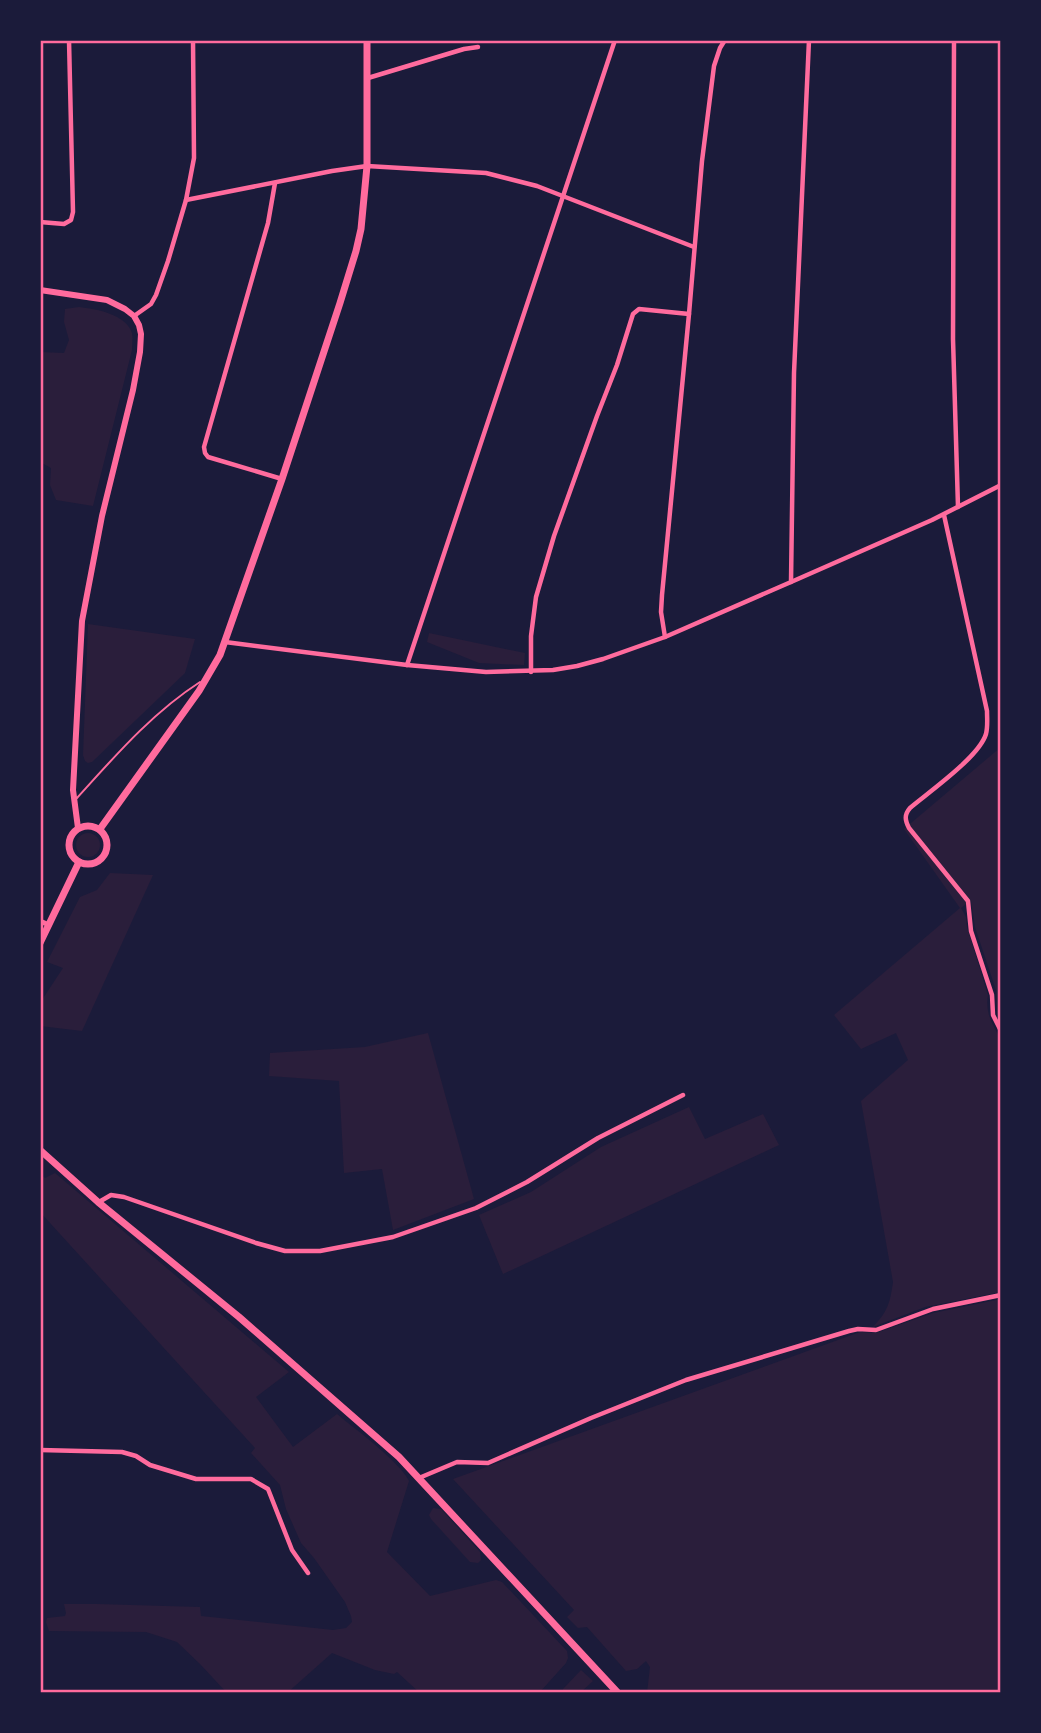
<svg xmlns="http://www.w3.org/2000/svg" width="1041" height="1733" font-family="Arial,sans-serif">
	<rect width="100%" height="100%" fill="#1b1b3a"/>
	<!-- green -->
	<g fill="#2a1e3b">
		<path d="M 79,307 C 96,309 126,314 132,333 C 133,338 132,345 132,350 L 93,506 L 56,500 L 50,485 L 51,468 L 40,462 L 40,352 L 64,353 L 69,340 L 64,322 L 65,309 Z"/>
		<path d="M 88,624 L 195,639 L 185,673 L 92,762 L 88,763 L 85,761 L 83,755 Z"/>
		<path d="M 429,633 L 525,653 L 524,665 L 479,663 L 427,642 Z"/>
		<path d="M 1001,747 L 1001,1022 L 997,1014 L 996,990 L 975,927 L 971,900 L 961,908 L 966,917 L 967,927 L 988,995 C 985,1012 992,1025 1001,1039 L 1001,1292 L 925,1307 L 873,1327 C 888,1311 890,1303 893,1282 L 861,1101 L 908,1060 L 896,1033 L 861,1049 L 834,1015 L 960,908 L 904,829 Z"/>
		<circle cx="88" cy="845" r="12"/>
		<path d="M 110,873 L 153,875 L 82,1031 L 40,1026 L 40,1003 L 63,968 L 47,962 L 80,897 L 97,890 Z"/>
		<path d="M 428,1033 L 474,1199 L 393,1230 L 382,1169 L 344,1173 L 339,1081 L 269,1076 L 270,1053 L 365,1047 Z"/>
		<path d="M 689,1107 L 705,1139 L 763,1114 L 779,1145 L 503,1274 L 479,1215 L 531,1192 L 601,1147 Z"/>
		<path d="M 55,1173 L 289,1372 L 256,1397 L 293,1447 L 337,1414 C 355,1429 400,1462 409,1481 L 387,1552 L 430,1596 L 496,1580 L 502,1582 L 567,1651 L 568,1658 L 566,1663 L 539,1693 L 420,1693 L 397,1672 L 394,1674 L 375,1670 L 332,1653 L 287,1693 L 227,1693 L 200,1664 L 177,1642 L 146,1632 L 49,1631 L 46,1622 L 47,1618 L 65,1616 L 66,1613 L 64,1604 L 97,1604 L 200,1607 L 201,1616 L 333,1630 L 346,1628 L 352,1622 L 351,1616 L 345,1602 L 314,1558 L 301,1543 L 286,1509 L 280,1485 L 251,1453 L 255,1448 L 40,1212 L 40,1174 L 45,1178 Z"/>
		<path d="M 1001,1299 L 1001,1693 L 647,1693 L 650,1667 L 646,1661 L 637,1669 L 626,1671 L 587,1627 L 578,1628 L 567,1617 L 574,1610 L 453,1479 L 860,1332 L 876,1333 L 933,1313 Z"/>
		<path d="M 433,1508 L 441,1509 L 480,1552 L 481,1560 L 478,1563 L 470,1562 L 431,1519 L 429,1515 Z"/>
		<path d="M 581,1670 L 593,1681 L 580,1693 L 563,1693 L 563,1689 Z"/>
	</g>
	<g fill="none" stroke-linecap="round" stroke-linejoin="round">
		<!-- service -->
		<path stroke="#ff6b9d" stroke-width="2" d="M 77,798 C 115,756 152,713 200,682"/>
		<!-- minor -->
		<g stroke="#ff6b9d" stroke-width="4.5">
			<path d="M 954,40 L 953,339 L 958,507"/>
			<path d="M 368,78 L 464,49 L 478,47"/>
			<path d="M 275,183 L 268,223 L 204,447 L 205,453 L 208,457 L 282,479"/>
			<path d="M 186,200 L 332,171 L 367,166 L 486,173 L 537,186 L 694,247"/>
			<path d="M 40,222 L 64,224 L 71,220 L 73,212 L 69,40"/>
			<path d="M 134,316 L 151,304 L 156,295 L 168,261 L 186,200 L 194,158 L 193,40"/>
			<path d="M 944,515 L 987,711 C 987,719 988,726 986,734 C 979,757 929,792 910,808 C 904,815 905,820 909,828 L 968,901 L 971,931 L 992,995 L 993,1015 L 1001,1031"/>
			<path d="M 791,582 L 932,520 L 1001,485"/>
			<path d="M 665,637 L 661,612 L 662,595 L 689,314 L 702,161 L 714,66 L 720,48 L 725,40"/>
			<path d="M 225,642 L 407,665 L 486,672 L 553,670 L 577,666 L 603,659 L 665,637 L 791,582 L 794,373 L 809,40"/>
			<path d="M 407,665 L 615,40"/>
			<path d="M 531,672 L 531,636 L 536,597 L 554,536 L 597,416 L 617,365 L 633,314 L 639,309 L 689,314"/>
			<path d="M 99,1202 L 111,1195 L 124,1197 L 256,1243 L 285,1251 L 320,1251 L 393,1237 L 476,1208 L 527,1182 L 598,1138 L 683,1095"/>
			<path d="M 40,1450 L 122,1452 L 136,1456 L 150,1465 L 196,1479 L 251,1479 L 268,1489 L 292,1550 L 308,1573"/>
			<path d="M 419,1478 L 457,1462 L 488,1463 L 591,1418 L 686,1380 L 849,1331 L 858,1329 L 876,1330 L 933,1309 L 1001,1295"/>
		</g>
		<!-- tertiary -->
		<path stroke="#ff6b9d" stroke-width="5" d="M 40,921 L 49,925"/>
		<!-- secondary -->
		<path stroke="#ff6b9d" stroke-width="6" d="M 40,290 L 107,300 L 125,309 L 134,316 L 139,325 L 141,334 L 140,352 L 133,390 L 102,516 L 82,621 L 73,790 L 78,828"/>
		<!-- primary -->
		<g stroke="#ff6b9d" stroke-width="7">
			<circle cx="88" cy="845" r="19"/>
			<path d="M 100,829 L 199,691 L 220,655 L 282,479 L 340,303 L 356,251 L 361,229 L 367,166 L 367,40"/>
			<path d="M 40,943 L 79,862"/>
			<path d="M 40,1150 L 98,1202 L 239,1317 L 399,1457 L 618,1693"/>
		</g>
	</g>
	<!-- border -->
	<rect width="1041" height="1733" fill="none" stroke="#1b1b3a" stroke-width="84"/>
	<rect x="42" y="42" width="957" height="1649" fill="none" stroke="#ff6b9d" stroke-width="2.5"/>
</svg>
